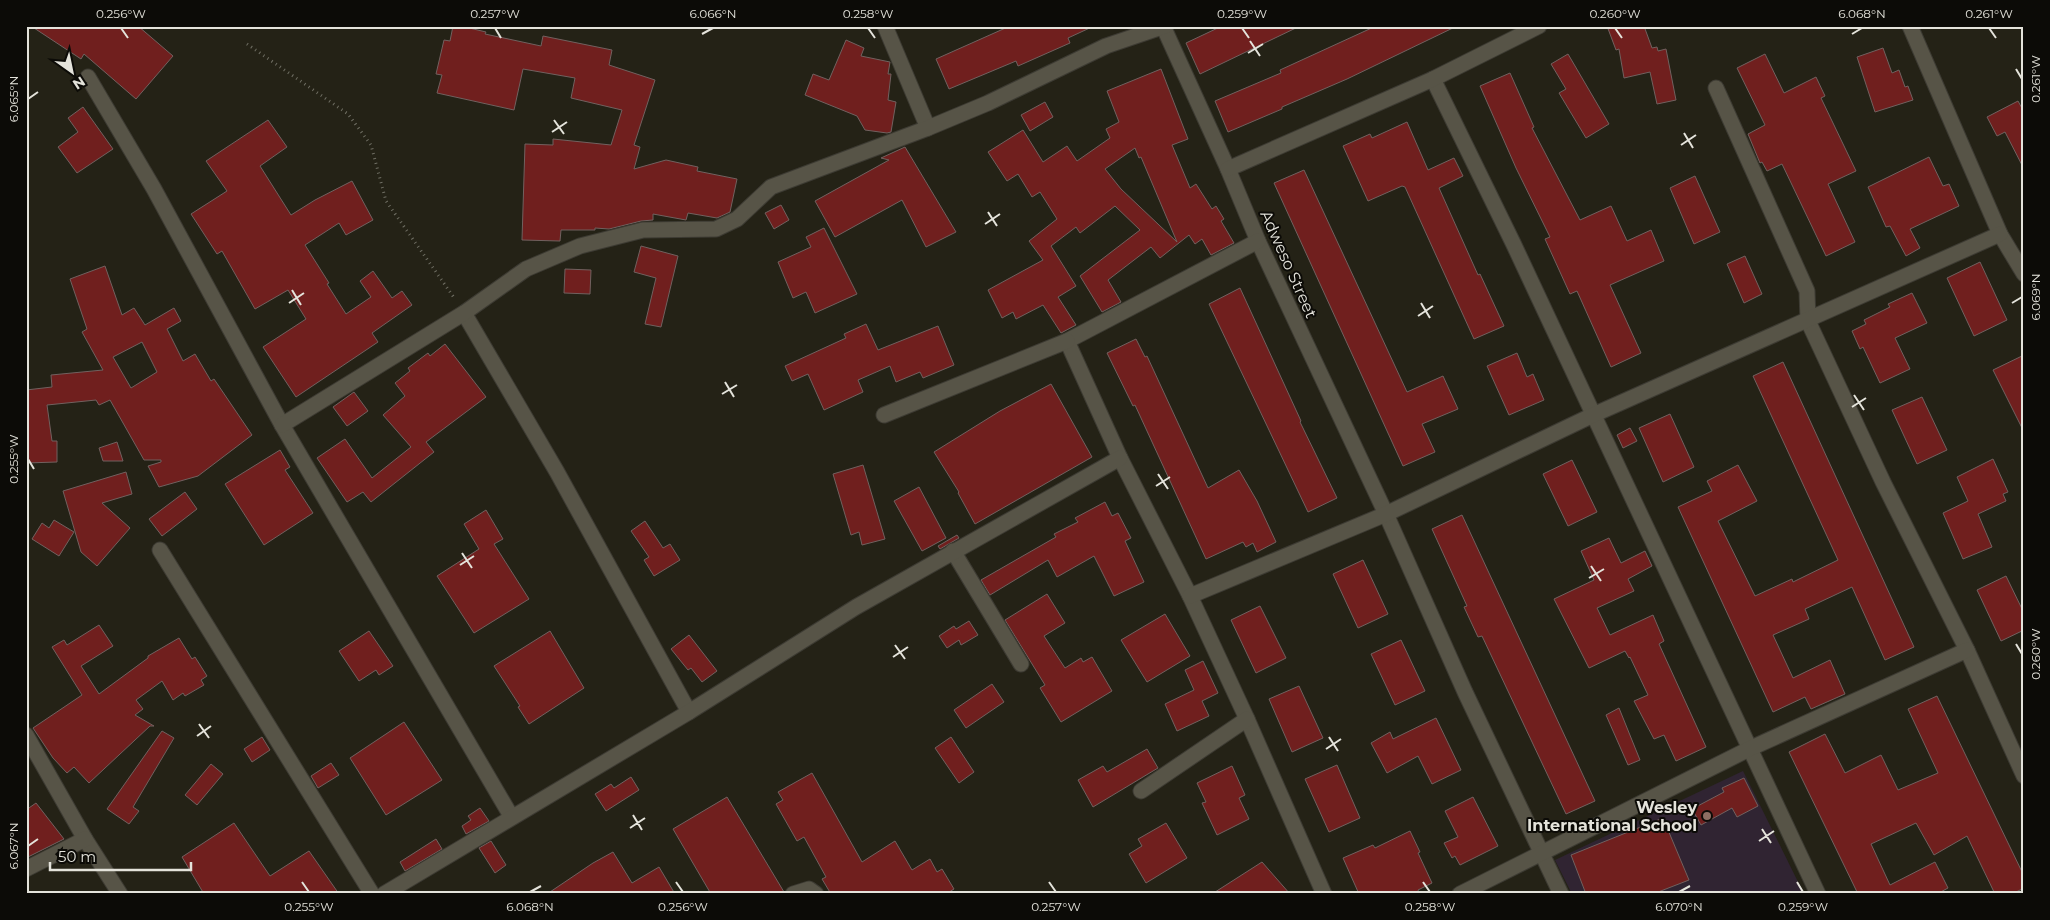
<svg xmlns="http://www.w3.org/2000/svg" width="2050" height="920" font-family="Montserrat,sans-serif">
	<rect width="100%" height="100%" fill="#242216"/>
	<!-- education -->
	<path fill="#302432" d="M 1743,771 L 1804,894 L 1572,894 L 1555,860 Z"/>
	<!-- building -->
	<g fill="#701f1e" stroke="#71615f" fill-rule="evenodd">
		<path d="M 31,26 L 138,26 L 173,56 L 136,99 L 84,54 L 81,59 Z"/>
		<path d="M 453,26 L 461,26 L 486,32 L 485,34 L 541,46 L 543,36 L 612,50 L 609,65 L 655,80 L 634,145 L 640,147 L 634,169 L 666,160 L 698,167 L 697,171 L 737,179 L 730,212 L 717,218 L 688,213 L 686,220 L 653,214 L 653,220 L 641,221 L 609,229 L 595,228 L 595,230 L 561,230 L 560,241 L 522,240 L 525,144 L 553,145 L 553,139 L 611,145 L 622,110 L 571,98 L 575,78 L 523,69 L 514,110 L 437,93 L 442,75 L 436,74 L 444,40 L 450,41 Z"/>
		<path d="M 1010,26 L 1094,26 L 1068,38 L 1070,43 L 1018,66 L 1016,61 L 949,89 L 936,59 Z"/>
		<path d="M 1222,26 L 1300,26 L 1200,74 L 1186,43 Z"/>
		<path d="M 1376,26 L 1457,26 L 1347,79 L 1282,107 L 1282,109 L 1228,132 L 1215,101 L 1281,73 L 1280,70 Z"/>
		<path d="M 1607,26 L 1644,26 L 1652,48 L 1657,47 L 1658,51 L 1666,49 L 1676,100 L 1657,104 L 1650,72 L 1624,78 L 1619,49 L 1616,50 Z"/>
		<path d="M 846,40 L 864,48 L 861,56 L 890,62 L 888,74 L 891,74 L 888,100 L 896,102 L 891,132 L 887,133 L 865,130 L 857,116 L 805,95 L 813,74 L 829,80 Z"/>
		<path d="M 1883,48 L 1892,73 L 1899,70 L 1905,87 L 1908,86 L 1913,100 L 1875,112 L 1857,57 Z"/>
		<path d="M 1568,54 L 1609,124 L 1586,138 L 1559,93 L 1566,89 L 1551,64 Z"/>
		<path d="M 1765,54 L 1784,93 L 1816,77 L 1825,96 L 1821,98 L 1856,171 L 1828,184 L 1855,242 L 1826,256 L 1782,164 L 1767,171 L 1762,162 L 1760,163 L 1748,134 L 1765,125 L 1737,68 Z"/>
		<path d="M 1161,69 L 1188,139 L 1172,145 L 1190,188 L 1196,184 L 1212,209 L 1216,206 L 1224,219 L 1221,221 L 1234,243 L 1211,255 L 1202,239 L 1195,244 L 1189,235 L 1160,258 L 1151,247 L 1108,280 L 1121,302 L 1102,312 L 1080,276 L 1140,230 L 1115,206 L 1080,233 L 1076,227 L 1051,246 L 1076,286 L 1058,297 L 1076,325 L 1061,333 L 1043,305 L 1016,319 L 1013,312 L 1002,318 L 988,290 L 1043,260 L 1029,241 L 1057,219 L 1040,192 L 1032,197 L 1018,174 L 1007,181 L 988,152 L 1023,130 L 1043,162 L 1067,146 L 1077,161 L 1110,138 L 1106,129 L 1119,122 L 1107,91 ZM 1135,148 L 1139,158 L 1141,157 L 1177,242 L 1121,189 L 1105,169 Z"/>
		<path d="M 1510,73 L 1534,127 L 1532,128 L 1580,220 L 1611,206 L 1627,241 L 1651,230 L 1664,261 L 1610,285 L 1641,353 L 1611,367 L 1577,291 L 1570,294 L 1545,239 L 1550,237 L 1516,168 L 1480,86 Z"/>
		<path d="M 2018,101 L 2024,112 L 2024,169 L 2005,132 L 1997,136 L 1987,117 Z"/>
		<path d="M 1045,102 L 1053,117 L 1030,131 L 1021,115 Z"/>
		<path d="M 83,107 L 113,149 L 77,173 L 58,147 L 78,132 L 68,118 Z"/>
		<path d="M 268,120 L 287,147 L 260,166 L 291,215 L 315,200 L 352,181 L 373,220 L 346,235 L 339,223 L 305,245 L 329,283 L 327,284 L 346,314 L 371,297 L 360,281 L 373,271 L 392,298 L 402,291 L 412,305 L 372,333 L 378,342 L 296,397 L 263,347 L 306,319 L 288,290 L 255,309 L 222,251 L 217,254 L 191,214 L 227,191 L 206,161 Z"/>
		<path d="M 1407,122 L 1428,170 L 1454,158 L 1463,176 L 1439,188 L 1478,275 L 1480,274 L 1504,326 L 1474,339 L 1405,187 L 1402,186 L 1368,201 L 1343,146 L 1370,134 L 1372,138 Z"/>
		<path d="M 905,147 L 956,232 L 926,247 L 902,200 L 835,237 L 815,201 L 889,160 L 881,158 Z"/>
		<path d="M 1929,157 L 1943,186 L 1949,184 L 1959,206 L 1910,229 L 1920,248 L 1906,256 L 1890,226 L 1886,227 L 1868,187 Z"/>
		<path d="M 1304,170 L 1407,392 L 1443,376 L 1458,409 L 1422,424 L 1435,452 L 1403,466 L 1274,183 Z"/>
		<path d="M 1695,176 L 1720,232 L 1694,244 L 1670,188 Z"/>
		<path d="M 781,205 L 789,220 L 774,229 L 765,213 Z"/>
		<path d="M 824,228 L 857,294 L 815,313 L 806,292 L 793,298 L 778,262 L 811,247 L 806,237 Z"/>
		<path d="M 641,246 L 678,256 L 661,327 L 645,324 L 656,278 L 634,272 Z"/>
		<path d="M 1745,256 L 1762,294 L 1744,303 L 1727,264 Z"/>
		<path d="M 1980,262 L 2007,320 L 1974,336 L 1947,278 Z"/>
		<path d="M 105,266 L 122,315 L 134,308 L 145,325 L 174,308 L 181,321 L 167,329 L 183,361 L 195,354 L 211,381 L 214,379 L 252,435 L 198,476 L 159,487 L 148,466 L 161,462 L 161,460 L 144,460 L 110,400 L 99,405 L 96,400 L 47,405 L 52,441 L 57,441 L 57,462 L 26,463 L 26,390 L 52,387 L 51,375 L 103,370 L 82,332 L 87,329 L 70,279 ZM 142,342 L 157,372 L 131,388 L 113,357 Z"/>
		<path d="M 565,269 L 591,270 L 590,294 L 564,293 Z"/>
		<path d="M 1240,288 L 1301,421 L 1300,422 L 1337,498 L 1308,512 L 1209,304 Z"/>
		<path d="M 1912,293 L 1927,323 L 1895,338 L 1910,369 L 1880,383 L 1863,347 L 1860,349 L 1852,331 L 1866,324 L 1864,320 L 1890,307 L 1888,304 Z"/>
		<path d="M 866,324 L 878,350 L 938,326 L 954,365 L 923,378 L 920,372 L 896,382 L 890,366 L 858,380 L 863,392 L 824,410 L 808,374 L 792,381 L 785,366 L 846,338 L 844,334 Z"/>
		<path d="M 1136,339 L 1145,357 L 1147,356 L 1208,488 L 1239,470 L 1257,501 L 1276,542 L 1257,552 L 1253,543 L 1246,547 L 1243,542 L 1206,559 L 1135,405 L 1133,406 L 1107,353 Z"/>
		<path d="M 445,344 L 486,397 L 426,442 L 434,452 L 371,502 L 363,492 L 347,502 L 317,458 L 345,439 L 372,478 L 411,447 L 383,415 L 405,396 L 395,383 L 410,371 L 408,368 L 428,353 L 430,356 Z"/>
		<path d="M 1517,353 L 1527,377 L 1533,374 L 1544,400 L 1509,415 L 1487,366 Z"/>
		<path d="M 2024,355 L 2024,432 L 1993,370 Z"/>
		<path d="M 1783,362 L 1914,647 L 1885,660 L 1852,587 L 1805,609 L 1809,619 L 1773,635 L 1793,678 L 1830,660 L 1845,694 L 1811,709 L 1805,697 L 1773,712 L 1678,507 L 1712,491 L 1707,481 L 1738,465 L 1757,501 L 1718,521 L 1755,596 L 1792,579 L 1793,582 L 1838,560 L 1753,376 Z"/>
		<path d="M 1051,384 L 1092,457 L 975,524 L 958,493 L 959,492 L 934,452 L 1000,411 Z"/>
		<path d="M 354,392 L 368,411 L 347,426 L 333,407 Z"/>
		<path d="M 1922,397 L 1947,450 L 1917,464 L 1892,410 Z"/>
		<path d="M 1670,414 L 1694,467 L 1663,482 L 1639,428 Z"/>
		<path d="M 1630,428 L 1637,441 L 1623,448 L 1617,435 Z"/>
		<path d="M 117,442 L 123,461 L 103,461 L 99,448 Z"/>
		<path d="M 280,450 L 290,467 L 285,470 L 313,513 L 264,545 L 225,484 Z"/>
		<path d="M 1993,459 L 2008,492 L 2003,494 L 2006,501 L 1978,514 L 1992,547 L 1963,559 L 1943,513 L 1968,501 L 1957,477 Z"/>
		<path d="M 1572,460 L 1597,512 L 1568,526 L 1543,474 Z"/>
		<path d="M 863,465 L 885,539 L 862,545 L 859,532 L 851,535 L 833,474 Z"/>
		<path d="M 126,472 L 132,494 L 102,503 L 130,528 L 97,566 L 81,552 L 63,491 Z"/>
		<path d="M 919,487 L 946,538 L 922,551 L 894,501 Z"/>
		<path d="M 185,492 L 197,509 L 162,536 L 149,519 Z"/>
		<path d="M 1105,502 L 1112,516 L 1118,513 L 1131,538 L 1125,541 L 1144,582 L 1114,596 L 1094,556 L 1057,577 L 1048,560 L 990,595 L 981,580 L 1056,537 L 1054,534 L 1078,522 L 1075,518 Z"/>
		<path d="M 486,510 L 503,539 L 494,544 L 529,599 L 474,633 L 437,576 L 479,549 L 464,524 Z"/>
		<path d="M 1462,515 L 1595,801 L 1566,814 L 1482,636 L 1478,637 L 1464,607 L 1467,606 L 1432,529 Z"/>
		<path d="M 54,520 L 74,532 L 59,556 L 32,539 L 42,523 L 49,528 Z"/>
		<path d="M 645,521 L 663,548 L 670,544 L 680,560 L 654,576 L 644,560 L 649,557 L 631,531 Z"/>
		<path d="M 957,535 L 959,538 L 940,549 L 938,546 Z"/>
		<path d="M 1609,538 L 1621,563 L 1645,551 L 1652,566 L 1628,579 L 1634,591 L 1597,608 L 1610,635 L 1653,615 L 1664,641 L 1659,644 L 1706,747 L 1676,761 L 1664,735 L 1654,739 L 1634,701 L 1648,695 L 1630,657 L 1629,658 L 1625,651 L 1589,668 L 1554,599 L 1594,580 L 1581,551 Z"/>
		<path d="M 1363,560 L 1388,614 L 1358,628 L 1333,574 Z"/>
		<path d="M 2006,576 L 2024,613 L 2024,630 L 2001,641 L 1977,590 Z"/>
		<path d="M 1047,594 L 1065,623 L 1044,636 L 1065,668 L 1081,658 L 1083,662 L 1092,657 L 1112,691 L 1061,722 L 1040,688 L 1045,685 L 1005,620 Z"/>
		<path d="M 1260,606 L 1286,658 L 1256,673 L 1231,620 Z"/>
		<path d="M 1165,614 L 1190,656 L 1147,682 L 1121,640 Z"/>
		<path d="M 969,621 L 978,635 L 961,645 L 959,640 L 947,648 L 939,636 L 954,626 L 956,629 Z"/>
		<path d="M 99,625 L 113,646 L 81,666 L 99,694 L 148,658 L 148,656 L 179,638 L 192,659 L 195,657 L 207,676 L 201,680 L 204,685 L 185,696 L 183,693 L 173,700 L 162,681 L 136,700 L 143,709 L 135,715 L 154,726 L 150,726 L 89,783 L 74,767 L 67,773 L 53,758 L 33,728 L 82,695 L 52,647 L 64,640 L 67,645 Z"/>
		<path d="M 369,631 L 393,666 L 379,675 L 376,670 L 359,681 L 339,651 Z"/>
		<path d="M 550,631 L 584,688 L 529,724 L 518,707 L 520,706 L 494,666 Z"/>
		<path d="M 689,635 L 717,671 L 702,682 L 691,668 L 688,670 L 671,649 Z"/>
		<path d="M 1401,640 L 1425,691 L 1395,705 L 1371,654 Z"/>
		<path d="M 1203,661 L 1218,693 L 1202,701 L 1209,716 L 1177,731 L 1165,704 L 1194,690 L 1185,670 Z"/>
		<path d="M 992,684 L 1004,702 L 966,728 L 954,710 Z"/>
		<path d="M 1299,686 L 1323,738 L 1292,752 L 1269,699 Z"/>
		<path d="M 1937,696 L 2024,876 L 2024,888 L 2012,894 L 1995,894 L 1967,836 L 1934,855 L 1916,823 L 1871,844 L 1890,885 L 1935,862 L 1948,888 L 1937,894 L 1858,894 L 1789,752 L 1825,734 L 1845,773 L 1881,755 L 1898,790 L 1938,773 L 1908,709 Z"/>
		<path d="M 1619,708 L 1640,760 L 1628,765 L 1606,715 Z"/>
		<path d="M 1436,718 L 1461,770 L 1432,784 L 1418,756 L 1387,773 L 1371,743 L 1390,732 L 1393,739 Z"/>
		<path d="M 404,722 L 442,780 L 386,815 L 350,758 Z"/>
		<path d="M 162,731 L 174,738 L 133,807 L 139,811 L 129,824 L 107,809 Z"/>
		<path d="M 262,737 L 270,750 L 252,762 L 244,749 Z"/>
		<path d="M 951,737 L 974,772 L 959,783 L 935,748 Z"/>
		<path d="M 1147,749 L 1158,768 L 1093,807 L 1078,780 L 1103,766 L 1107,772 Z"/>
		<path d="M 331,763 L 339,775 L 318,788 L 311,776 Z"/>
		<path d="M 211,764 L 223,774 L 197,805 L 185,795 Z"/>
		<path d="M 1337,765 L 1360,818 L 1329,832 L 1305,779 Z"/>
		<path d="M 1232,766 L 1245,795 L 1239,798 L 1249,819 L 1217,835 L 1202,803 L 1206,802 L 1197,783 Z"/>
		<path d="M 812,773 L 862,862 L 895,841 L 912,870 L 930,859 L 937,872 L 942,869 L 954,889 L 946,894 L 831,894 L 822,879 L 826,877 L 804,837 L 797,841 L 776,804 L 783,800 L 778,792 Z"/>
		<path d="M 631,777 L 639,790 L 606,811 L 595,794 L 611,784 L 614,788 Z"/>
		<path d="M 1744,778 L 1758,806 L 1737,817 L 1732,808 L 1701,825 L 1692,809 L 1724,792 L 1722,788 Z"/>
		<path d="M 727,797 L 784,892 L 784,894 L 711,894 L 673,829 Z"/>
		<path d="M 1473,797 L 1498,846 L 1460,865 L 1455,856 L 1452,858 L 1444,843 L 1458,837 L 1445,811 Z"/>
		<path d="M 36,803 L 64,839 L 26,858 L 26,810 Z"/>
		<path d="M 480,808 L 489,821 L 466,834 L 462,826 L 471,820 L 468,816 Z"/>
		<path d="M 1663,818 L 1689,880 L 1653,894 L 1586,894 L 1571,855 Z"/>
		<path d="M 234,823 L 270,876 L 309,851 L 339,894 L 204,894 L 182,857 Z"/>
		<path d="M 1166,823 L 1187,858 L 1146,883 L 1129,854 L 1142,846 L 1138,839 Z"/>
		<path d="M 1410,831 L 1420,852 L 1418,853 L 1432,883 L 1418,890 L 1419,894 L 1359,894 L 1343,858 L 1373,845 L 1375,848 Z"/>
		<path d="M 436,839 L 442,849 L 405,871 L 400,862 Z"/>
		<path d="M 491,841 L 506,865 L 495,873 L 479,848 Z"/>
		<path d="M 613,852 L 632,883 L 659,867 L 675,894 L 547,894 L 593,863 Z"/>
		<path d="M 1262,862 L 1290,894 L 1212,894 Z"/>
	</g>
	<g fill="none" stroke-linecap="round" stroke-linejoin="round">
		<!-- minor casing -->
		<g stroke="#3d3b33" stroke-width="17">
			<g id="minor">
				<path d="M 885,26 L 928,128"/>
				<path d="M 1163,26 L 1228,169 L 1258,241 L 1386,514 L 1465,692 L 1561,894"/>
				<path d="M 1910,26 L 2000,234 L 2024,274"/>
				<path d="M 88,77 L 154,189 L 282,425 L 511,816"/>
				<path d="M 1433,79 L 1514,245 L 1818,894"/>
				<path d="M 1716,88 L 1807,291 L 1808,321 L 1883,482 L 1967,650 L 2024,776"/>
				<path d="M 1228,169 L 1433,79 L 1539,26"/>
				<path d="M 1258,241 L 1067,341 L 1120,458 L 1190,596 L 1247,719 L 1324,894"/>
				<path d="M 464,313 L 557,472 L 689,712"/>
				<path d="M 884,415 L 1067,341"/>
				<path d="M 282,425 L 464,313 L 526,269 L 580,246 L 643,230 L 716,229 L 737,219 L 771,187 L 928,128 L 988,103 L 1106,46 L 1165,26"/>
				<path d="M 160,550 L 372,894"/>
				<path d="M 953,551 L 1021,664"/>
				<path d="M 1190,596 L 1386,514 L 1593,415 L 2000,234"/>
				<path d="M 26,735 L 85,839 L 120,894"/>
				<path d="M 1141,791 L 1247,719"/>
				<path d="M 26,869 L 85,839"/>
				<path d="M 384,894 L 689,712 L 856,607 L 1120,458"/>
				<path d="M 793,894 L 809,889 L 816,894"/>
				<path d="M 1460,894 L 1749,749 L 1967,650"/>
			</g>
		</g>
		<!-- path -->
		<path stroke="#6f6e63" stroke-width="3" stroke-dasharray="1 4" stroke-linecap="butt" d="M 247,44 L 348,114 L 371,145 L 386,201 L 455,299"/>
		<!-- minor -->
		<use href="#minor" stroke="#575447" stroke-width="15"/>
	</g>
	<!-- ticks -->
	<path fill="none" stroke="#e4e3db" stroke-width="2" d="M 121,28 L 128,38M 495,28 L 501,38M 868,28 L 875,38M 1242,28 L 1249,38M 1615,28 L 1622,38M 1989,28 L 1996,38M 702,34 L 713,28M 1852,34 L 1862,28M 1250,41 L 1260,56M 1248,53 L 1263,44M 2016,69 L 2022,79M 28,99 L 38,92M 554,120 L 564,134M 552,132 L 567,122M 1684,133 L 1693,148M 1681,145 L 1696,135M 988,212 L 997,226M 985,224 L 1000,214M 292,290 L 301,305M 289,303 L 304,293M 1421,303 L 1430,318M 2012,303 L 2022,297M 1418,316 L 1433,306M 725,382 L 734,397M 722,394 L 737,385M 1854,395 L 1864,410M 1852,407 L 1866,398M 28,459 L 34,469M 1158,474 L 1168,489M 1156,486 L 1170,477M 462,553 L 472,568M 460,565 L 474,556M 1591,566 L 1601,581M 1589,578 L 1604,569M 2016,644 L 2022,654M 895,645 L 905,659M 893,657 L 908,647M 199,724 L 209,738M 197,736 L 211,726M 1329,737 L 1338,751M 1326,749 L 1341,739M 633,815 L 642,830M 630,828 L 645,818M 1762,829 L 1771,843M 1759,841 L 1774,831M 28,846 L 38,839M 302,882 L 309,892M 676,882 L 683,892M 1049,882 L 1056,892M 1423,882 L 1430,892M 1797,882 L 1803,892M 530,892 L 541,886M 1679,892 L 1690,886"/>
	<!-- markers -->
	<circle fill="#8d6e63" stroke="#0c0b07" stroke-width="2" cx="1707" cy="816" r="5"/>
	<g text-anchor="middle" stroke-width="4" stroke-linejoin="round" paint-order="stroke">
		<!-- street labels -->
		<g font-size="16" fill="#e4e3db" stroke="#0c0b07">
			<text transform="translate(1289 264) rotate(66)" y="6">Adweso Street</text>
		</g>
		<!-- poi labels -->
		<g font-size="16" font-weight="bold" fill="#e4e3db" stroke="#0c0b07" text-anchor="end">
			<text x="1697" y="813">Wesley<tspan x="1697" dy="18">International School</tspan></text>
		</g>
	</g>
	<!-- border -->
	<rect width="2050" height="920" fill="none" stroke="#0c0b07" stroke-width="55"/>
	<!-- north arrow -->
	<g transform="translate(72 72) rotate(147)" stroke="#0c0b07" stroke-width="4" paint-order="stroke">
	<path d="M0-4L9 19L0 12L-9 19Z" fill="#e4e3db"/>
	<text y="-8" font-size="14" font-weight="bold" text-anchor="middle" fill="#e4e3db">N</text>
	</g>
	<!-- scale -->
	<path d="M50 862v8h141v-8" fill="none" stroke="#e4e3db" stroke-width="2.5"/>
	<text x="58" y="862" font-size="15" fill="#e4e3db" stroke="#0c0b07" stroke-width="4" paint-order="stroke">50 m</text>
	<rect x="28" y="28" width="1994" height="864" fill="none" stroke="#e4e3db" stroke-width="2"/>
	<g font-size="12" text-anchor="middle" fill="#e4e3db">
		<text x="121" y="18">0.256°W</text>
		<text x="495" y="18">0.257°W</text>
		<text x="713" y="18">6.066°N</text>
		<text x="868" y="18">0.258°W</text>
		<text x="1242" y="18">0.259°W</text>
		<text x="1615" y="18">0.260°W</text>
		<text x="1862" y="18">6.068°N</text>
		<text x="1989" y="18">0.261°W</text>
		<text transform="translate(2036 79) rotate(-90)" y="4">0.261°W</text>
		<text transform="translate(14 99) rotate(-90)" y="4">6.065°N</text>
		<text transform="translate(2036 297) rotate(-90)" y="4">6.069°N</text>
		<text transform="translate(14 459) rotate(-90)" y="4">0.255°W</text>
		<text transform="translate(2036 654) rotate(-90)" y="4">0.260°W</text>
		<text transform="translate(14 846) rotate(-90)" y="4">6.067°N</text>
		<text x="309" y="911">0.255°W</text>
		<text x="530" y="911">6.068°N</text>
		<text x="683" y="911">0.256°W</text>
		<text x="1056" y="911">0.257°W</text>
		<text x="1430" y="911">0.258°W</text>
		<text x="1679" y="911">6.070°N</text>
		<text x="1803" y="911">0.259°W</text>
	</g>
</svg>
